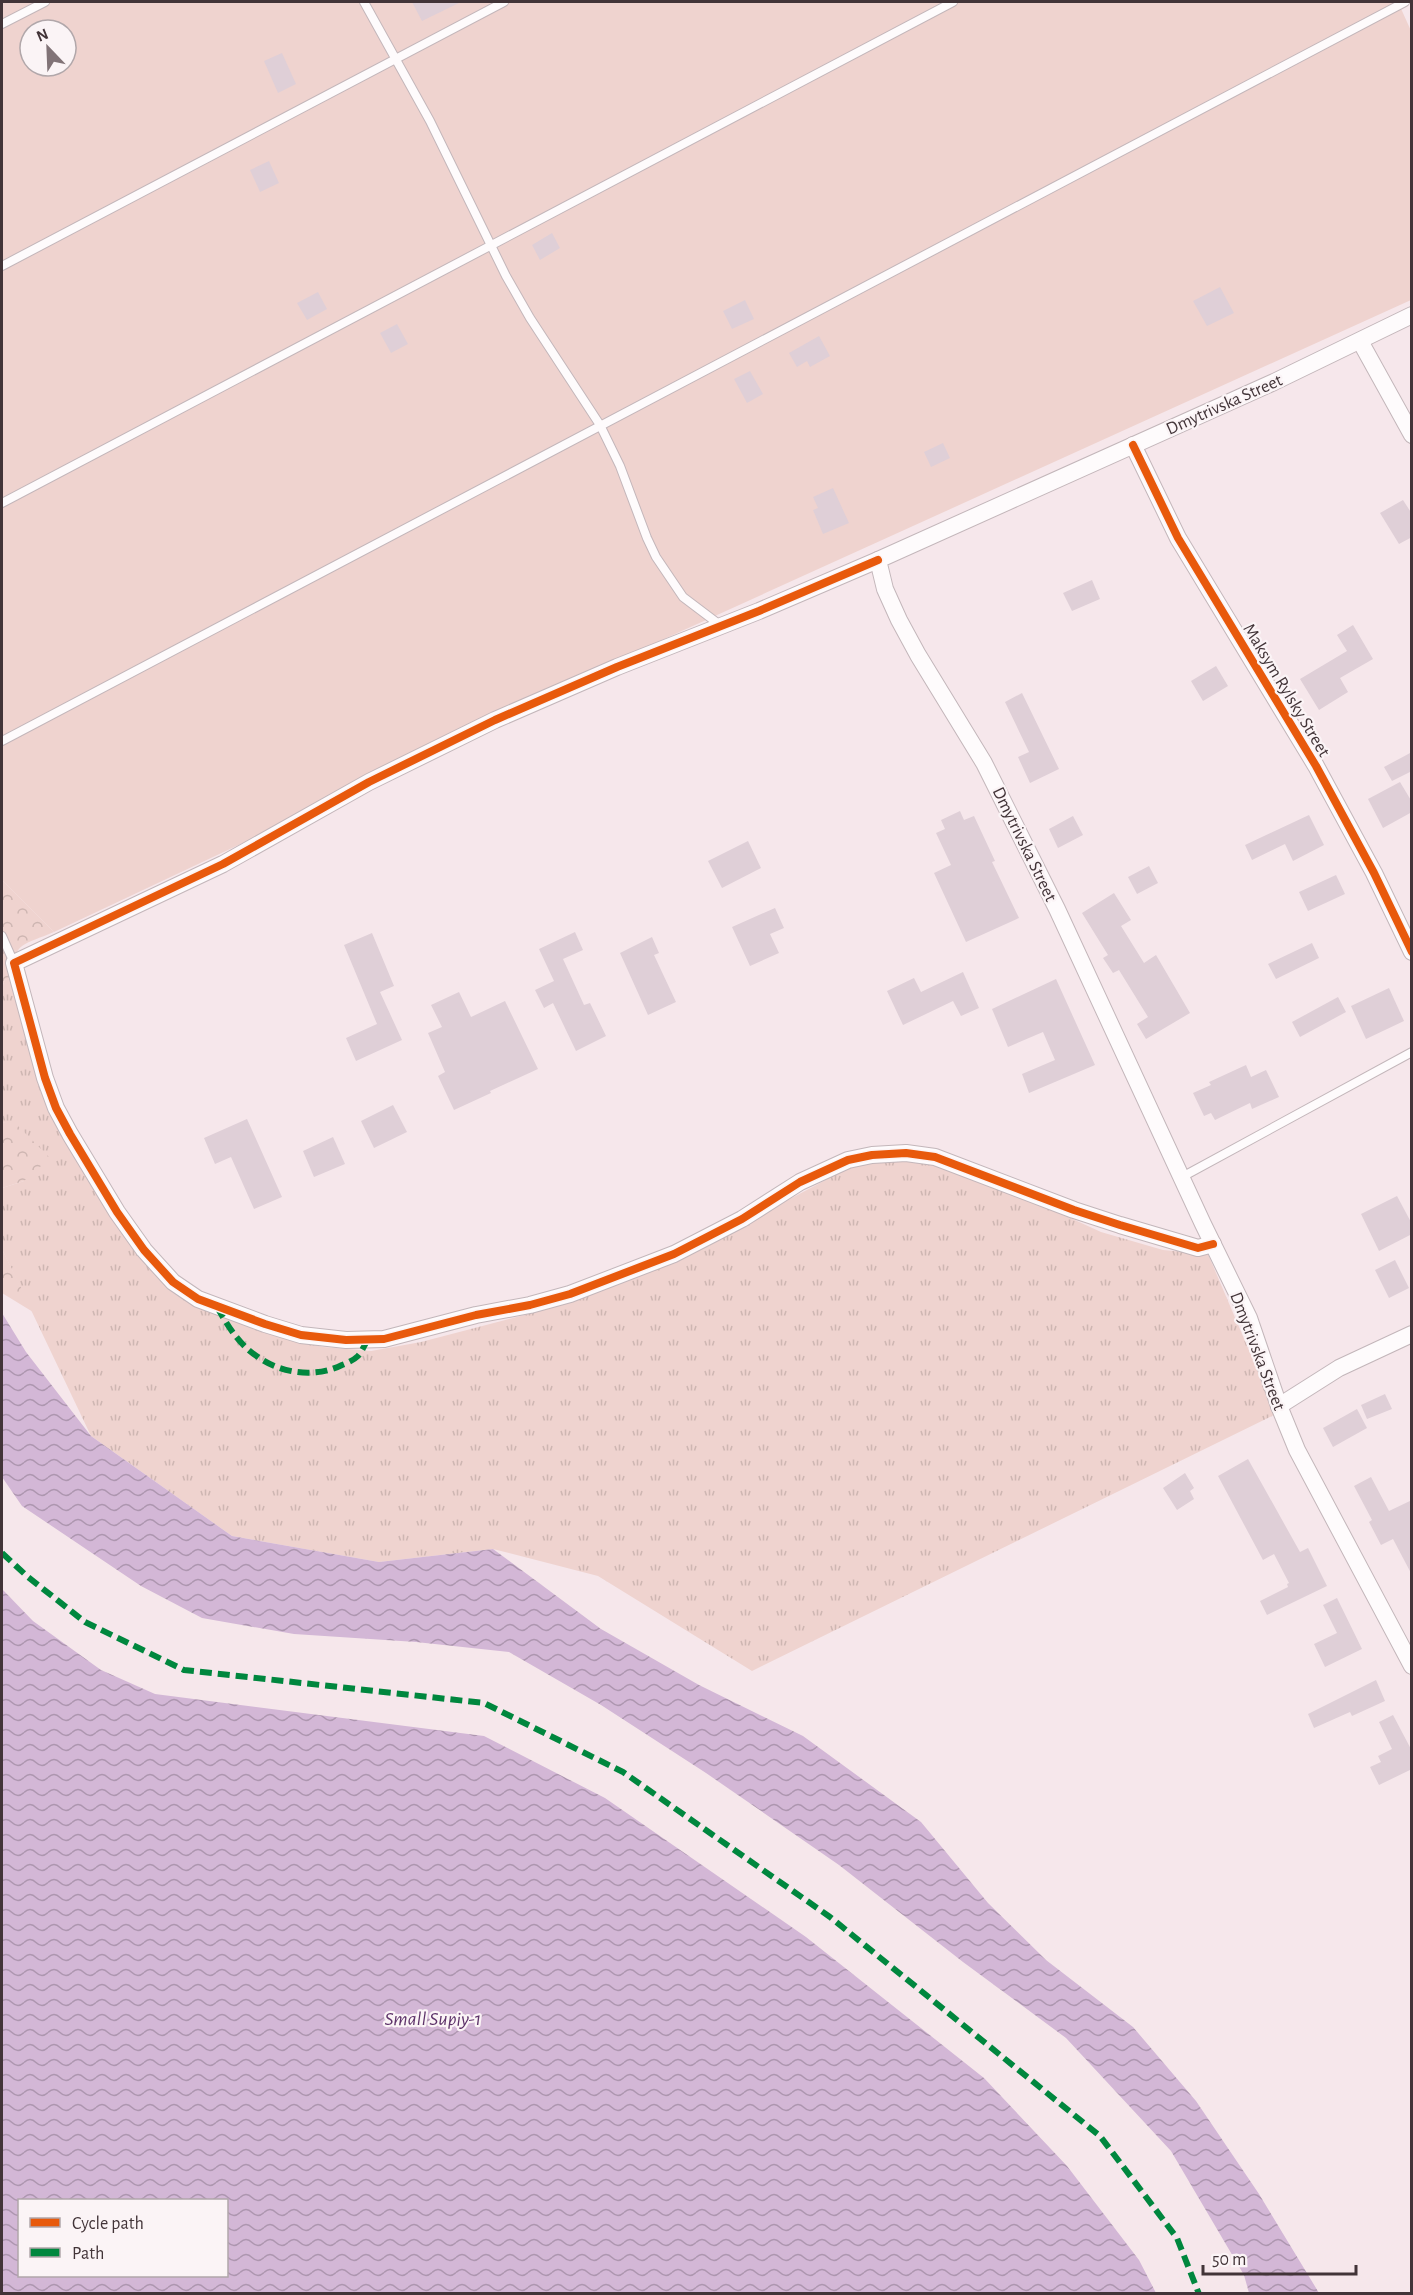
<svg xmlns="http://www.w3.org/2000/svg" width="1413" height="2295" font-family="'Alegreya Sans',sans-serif">
	<defs>
		<pattern id="grass-tufts" width="24" height="20" patternUnits="userSpaceOnUse" patternTransform="scale(1.5)"><rect width="24" height="20" fill="#efd3cf"/><path d="M3 7l-1-3M5 7V3M7 7l1-3M15 17l-1-3M17 17v-4M19 17l1-3" fill="none" stroke="#ceb6b2"/></pattern>
		<pattern id="forest-crowns" width="20" height="18" patternUnits="userSpaceOnUse" patternTransform="scale(1.5)"><rect width="20" height="18" fill="#efd3cf"/><path d="M2 6a3 3 0 1 1 6 0M12 15a3 3 0 1 1 6 0" fill="none" stroke="#ceb6b2"/></pattern>
		<pattern id="water-waves" width="16" height="10" patternUnits="userSpaceOnUse" patternTransform="scale(1.5)"><rect width="16" height="10" fill="#d3b7d6"/><path d="M0 5q4-4 8 0t8 0" fill="none" stroke="#ad96af"/></pattern>
	</defs>
	<rect width="100%" height="100%" fill="#f6e7eb"/>
	<!-- grass -->
	<path fill="url(#grass-tufts)" d="M 15,976 L 49,1105 L 192,1303 L 266,1333 L 323,1347 L 371,1351 L 421,1342 L 536,1312 L 663,1266 L 854,1165 L 892,1160 L 922,1161 L 1042,1205 L 1101,1232 L 1163,1250 L 1208,1254 L 1276,1414 L 752,1671 L 598,1576 L 493,1549 L 379,1562 L 232,1536 L 91,1436 L 2,1249 L 2,1188 L 24,1181 L 16,1125 L 2,1122 L 2,987 L 5,980 Z"/>
	<!-- forest -->
	<g fill="url(#forest-crowns)">
		<path d="M 2,880 L 54,932 C 27,944 10,942 15,976 L 5,980 L 2,987 Z"/>
		<path d="M 2,1122 L 16,1124 L 50,1158 L 24,1181 L 2,1188 Z"/>
		<path d="M 2,1249 L 33,1312 L 2,1293 Z"/>
	</g>
	<!-- garden -->
	<path fill="#efd3cf" fill-rule="evenodd" d="M 2,2 L 1398,2 L 1412,33 L 1411,300 L 393,762 L 287,822 L 54,932 L 2,880 ZM 30,30 L 66,30 L 66,66 L 30,66 Z"/>
	<!-- water -->
	<g fill="url(#water-waves)" fill-rule="evenodd">
		<path d="M 2,1313 L 26,1352 L 91,1436 L 232,1536 L 379,1562 L 493,1549 L 601,1629 L 699,1685 L 803,1736 L 921,1822 L 988,1903 L 1046,1960 L 1133,2027 L 1196,2101 L 1259,2194 L 1319,2293 L 1249,2293 L 1244,2275 L 1171,2151 L 1066,2038 L 963,1962 L 839,1865 L 706,1773 L 601,1705 L 509,1652 L 416,1642 L 294,1634 L 202,1618 L 141,1586 L 22,1506 L 2,1477 Z"/>
		<path d="M 2,1589 L 33,1621 L 101,1670 L 155,1694 L 484,1736 L 605,1798 L 806,1937 L 984,2078 L 1067,2166 L 1139,2260 L 1156,2293 L 2,2293 ZM 20,2200 L 226,2200 L 226,2276 L 20,2276 Z"/>
	</g>
	<!-- building -->
	<g fill="#dfcfd7">
		<path d="M 412,2 L 461,2 L 422,21 Z"/>
		<path d="M 282,53 L 296,84 L 278,93 L 264,61 Z"/>
		<path d="M 269,161 L 279,183 L 260,192 L 250,170 Z"/>
		<path d="M 552,233 L 560,248 L 540,260 L 532,245 Z"/>
		<path d="M 1220,287 L 1234,313 L 1207,326 L 1193,301 Z"/>
		<path d="M 318,292 L 327,309 L 307,320 L 297,303 Z"/>
		<path d="M 745,300 L 754,319 L 732,329 L 723,311 Z"/>
		<path d="M 397,324 L 408,344 L 391,353 L 380,333 Z"/>
		<path d="M 819,336 L 830,356 L 810,367 L 807,361 L 797,367 L 789,353 Z"/>
		<path d="M 750,371 L 763,394 L 747,403 L 734,379 Z"/>
		<path d="M 943,443 L 950,458 L 931,467 L 924,452 Z"/>
		<path d="M 833,488 L 849,523 L 823,534 L 813,510 L 818,508 L 813,497 Z"/>
		<path d="M 1403,500 L 1412,514 L 1412,537 L 1399,544 L 1380,513 Z"/>
		<path d="M 1092,580 L 1100,599 L 1072,611 L 1063,593 Z"/>
		<path d="M 1353,625 L 1373,659 L 1340,678 L 1348,692 L 1319,710 L 1300,679 L 1347,651 L 1337,635 Z"/>
		<path d="M 1216,666 L 1228,686 L 1203,701 L 1191,681 Z"/>
		<path d="M 1022,693 L 1059,769 L 1030,783 L 1018,757 L 1029,752 L 1005,702 Z"/>
		<path d="M 1412,752 L 1412,771 L 1392,781 L 1384,767 Z"/>
		<path d="M 1400,782 L 1412,802 L 1412,812 L 1383,828 L 1368,799 Z"/>
		<path d="M 960,811 L 964,820 L 974,816 L 995,861 L 992,862 L 1019,918 L 966,942 L 934,873 L 951,865 L 936,833 L 945,829 L 941,820 Z"/>
		<path d="M 1309,815 L 1324,845 L 1293,861 L 1285,844 L 1252,860 L 1245,845 Z"/>
		<path d="M 1073,816 L 1083,835 L 1058,848 L 1049,829 Z"/>
		<path d="M 748,841 L 761,868 L 722,888 L 708,861 Z"/>
		<path d="M 1149,866 L 1158,883 L 1137,894 L 1128,877 Z"/>
		<path d="M 1336,875 L 1345,894 L 1308,911 L 1299,892 Z"/>
		<path d="M 1114,893 L 1131,920 L 1121,926 L 1144,963 L 1156,955 L 1190,1013 L 1146,1039 L 1137,1024 L 1148,1017 L 1119,970 L 1113,973 L 1103,958 L 1108,955 L 1082,913 Z"/>
		<path d="M 775,908 L 784,928 L 770,934 L 779,953 L 750,966 L 732,927 Z"/>
		<path d="M 575,932 L 583,950 L 563,959 L 584,1005 L 590,1003 L 606,1036 L 576,1051 L 553,1003 L 544,1008 L 535,990 L 554,981 L 539,949 Z"/>
		<path d="M 372,933 L 394,986 L 380,992 L 402,1040 L 356,1061 L 346,1038 L 377,1024 L 344,945 Z"/>
		<path d="M 652,937 L 659,953 L 654,955 L 676,1002 L 648,1015 L 620,953 Z"/>
		<path d="M 1312,943 L 1319,958 L 1276,979 L 1268,964 Z"/>
		<path d="M 963,972 L 979,1008 L 961,1016 L 953,1001 L 903,1025 L 887,991 L 914,978 L 921,992 Z"/>
		<path d="M 1056,979 L 1095,1065 L 1029,1093 L 1022,1074 L 1055,1060 L 1043,1032 L 1008,1047 L 992,1009 Z"/>
		<path d="M 1389,988 L 1404,1021 L 1366,1039 L 1351,1006 Z"/>
		<path d="M 459,992 L 471,1017 L 505,1001 L 538,1069 L 490,1091 L 491,1093 L 454,1110 L 438,1076 L 445,1072 L 428,1033 L 442,1027 L 431,1005 Z"/>
		<path d="M 1338,997 L 1346,1012 L 1300,1037 L 1292,1022 Z"/>
		<path d="M 1246,1065 L 1251,1077 L 1266,1070 L 1279,1097 L 1252,1109 L 1250,1103 L 1215,1120 L 1211,1113 L 1204,1116 L 1193,1093 L 1211,1085 L 1209,1082 Z"/>
		<path d="M 393,1105 L 407,1132 L 374,1148 L 361,1121 Z"/>
		<path d="M 247,1119 L 282,1197 L 254,1209 L 231,1157 L 215,1164 L 204,1138 Z"/>
		<path d="M 333,1137 L 345,1164 L 314,1177 L 303,1151 Z"/>
		<path d="M 1397,1196 L 1412,1224 L 1412,1234 L 1379,1251 L 1361,1214 Z"/>
		<path d="M 1395,1260 L 1409,1288 L 1389,1298 L 1375,1270 Z"/>
		<path d="M 1385,1394 L 1392,1409 L 1367,1419 L 1361,1405 Z"/>
		<path d="M 1357,1409 L 1367,1428 L 1333,1447 L 1323,1428 Z"/>
		<path d="M 1248,1459 L 1300,1552 L 1308,1548 L 1327,1586 L 1267,1615 L 1260,1601 L 1288,1587 L 1287,1584 L 1289,1583 L 1274,1554 L 1263,1560 L 1218,1476 Z"/>
		<path d="M 1185,1473 L 1194,1488 L 1190,1491 L 1194,1499 L 1177,1510 L 1163,1488 Z"/>
		<path d="M 1371,1477 L 1389,1511 L 1412,1500 L 1412,1575 L 1393,1539 L 1381,1545 L 1369,1522 L 1372,1520 L 1354,1486 Z"/>
		<path d="M 1337,1598 L 1362,1649 L 1325,1667 L 1314,1644 L 1337,1633 L 1323,1605 Z"/>
		<path d="M 1376,1680 L 1385,1701 L 1352,1716 L 1350,1712 L 1314,1728 L 1308,1714 Z"/>
		<path d="M 1393,1715 L 1412,1751 L 1412,1769 L 1379,1785 L 1370,1767 L 1381,1762 L 1378,1756 L 1392,1749 L 1379,1722 Z"/>
	</g>
	<g fill="none" stroke-linecap="round" stroke-linejoin="round">
		<!-- service casing -->
		<g stroke="#c3b6ba" stroke-width="10">
			<g id="service">
				<path d="M 364,2 L 430,121 L 506,276 L 530,318 L 600,425 L 620,466 L 647,538 L 656,557 L 683,597 L 720,625"/>
				<path d="M 2,24 L 45,2"/>
				<path d="M 2,266 L 504,2"/>
				<path d="M 2,503 L 953,2"/>
				<path d="M 2,741 L 1405,2"/>
				<path d="M 2,936 L 14,963"/>
				<path d="M 1182,1177 L 1412,1052"/>
			</g>
		</g>
		<!-- minor casing -->
		<g stroke="#c3b6ba" stroke-width="18">
			<g id="minor">
				<path d="M 1412,315 L 1274,382 L 878,560 L 885,589 L 899,620 L 918,655 L 984,763 L 1057,909 L 1203,1224 L 1249,1318 L 1279,1406 L 1297,1450 L 1412,1666"/>
				<path d="M 1360,341 L 1412,435"/>
				<path d="M 1133,445 L 1178,538 L 1316,766 L 1374,873 L 1412,952"/>
				<path d="M 878,560 L 759,611 L 617,667 L 495,720 L 369,782 L 223,864 L 14,963 L 45,1078 L 56,1108 L 70,1134 L 117,1212 L 144,1250 L 173,1282 L 198,1299 L 265,1324 L 301,1335 L 346,1340 L 384,1339 L 476,1315 L 530,1305 L 570,1294 L 674,1254 L 742,1219 L 800,1182 L 848,1160 L 872,1155 L 906,1153 L 935,1157 L 1074,1210 L 1120,1225 L 1198,1248 L 1213,1244"/>
				<path d="M 1279,1406 L 1339,1368 L 1412,1334"/>
			</g>
		</g>
		<!-- service -->
		<use href="#service" stroke="#fefbfc" stroke-width="8"/>
		<!-- minor -->
		<use href="#minor" stroke="#fefbfc" stroke-width="16"/>
		<!-- quiet -->
		<g stroke="#00873e" stroke-width="6" stroke-dasharray="12 6" stroke-linecap="butt">
			<path d="M 217,1307 C 228,1326 239,1345 258,1357 C 282,1374 316,1378 342,1365 C 347,1363 354,1360 358,1356 C 362,1352 364,1345 368,1340"/>
			<path d="M 2,1553 L 28,1577 L 85,1622 L 184,1670 L 484,1703 L 623,1772 L 830,1917 L 1100,2136 L 1177,2238 L 1199,2294"/>
		</g>
		<!-- cycleway casing -->
		<g stroke="#fbf4f6" stroke-width="11">
			<g id="cycleway">
				<path d="M 1133,445 L 1178,538 L 1316,766 L 1374,873 L 1412,952"/>
				<path d="M 878,560 L 759,611 L 617,667 L 495,720 L 369,782 L 223,864 L 14,963 L 45,1078 L 56,1108 L 70,1134 L 117,1212 L 144,1250 L 173,1282 L 198,1299 L 265,1324 L 301,1335 L 346,1340 L 384,1339 L 476,1315 L 530,1305 L 570,1294 L 674,1254 L 742,1219 L 800,1182 L 848,1160 L 872,1155 L 906,1153 L 935,1157 L 1074,1210 L 1120,1225 L 1198,1248 L 1213,1244"/>
			</g>
		</g>
		<!-- cycleway -->
		<use href="#cycleway" stroke="#e8590c" stroke-width="8"/>
	</g>
	<g text-anchor="middle" stroke-width="4.5" stroke-linejoin="round" paint-order="stroke">
		<!-- street labels -->
		<g font-size="18" fill="#423438" stroke="#fbf4f6">
			<text transform="translate(1224 404) rotate(-24)" y="6">Dmytrivska Street</text>
			<text transform="translate(1287 690) rotate(59)" y="6">Maksym Rylsky Street</text>
			<text transform="translate(1025 844) rotate(64)" y="6">Dmytrivska Street</text>
			<text transform="translate(1258 1351) rotate(69)" y="6">Dmytrivska Street</text>
		</g>
		<!-- water labels -->
		<g font-size="20" font-style="italic" fill="#5d3269" stroke="#fbf4f6">
			<text x="433" y="2025">Small Supiy-1</text>
		</g>
	</g>
	<!-- border -->
	<rect width="1413" height="2295" fill="none" stroke="#423438" stroke-width="6"/>
	<!-- legend -->
	<rect x="18" y="2199" width="210" height="78" fill="#fbf4f6" stroke="#b1a7aa" stroke-width="1.5"/>
	<rect x="30" y="2218" width="30" height="9" fill="#e8590c" stroke="#b1a7aa" stroke-width="1.5"/>
	<text x="72" y="2229" font-size="18" fill="#423438">Cycle path</text>
	<rect x="30" y="2248" width="30" height="9" fill="#00873e" stroke="#b1a7aa" stroke-width="1.5"/>
	<text x="72" y="2259" font-size="18" fill="#423438">Path</text>
	<!-- north arrow -->
	<g transform="translate(48 48) rotate(337)"><circle r="28" fill="#fbf4f6" stroke="#b1a7aa" stroke-width="1.5"/>
	<path d="M0-4.5L10 22L0 15L-10 22Z" fill="#817377"/>
	<text y="-9" font-size="16" font-weight="bold" text-anchor="middle" fill="#423438">N</text>
	</g>
	<!-- scale -->
	<path d="M1203 2265v9h153v-9" fill="none" stroke="#423438" stroke-width="3"/>
	<text x="1212" y="2265" font-size="18" fill="#423438" stroke="#fbf4f6" stroke-width="4.5" paint-order="stroke">50 m</text>
</svg>
